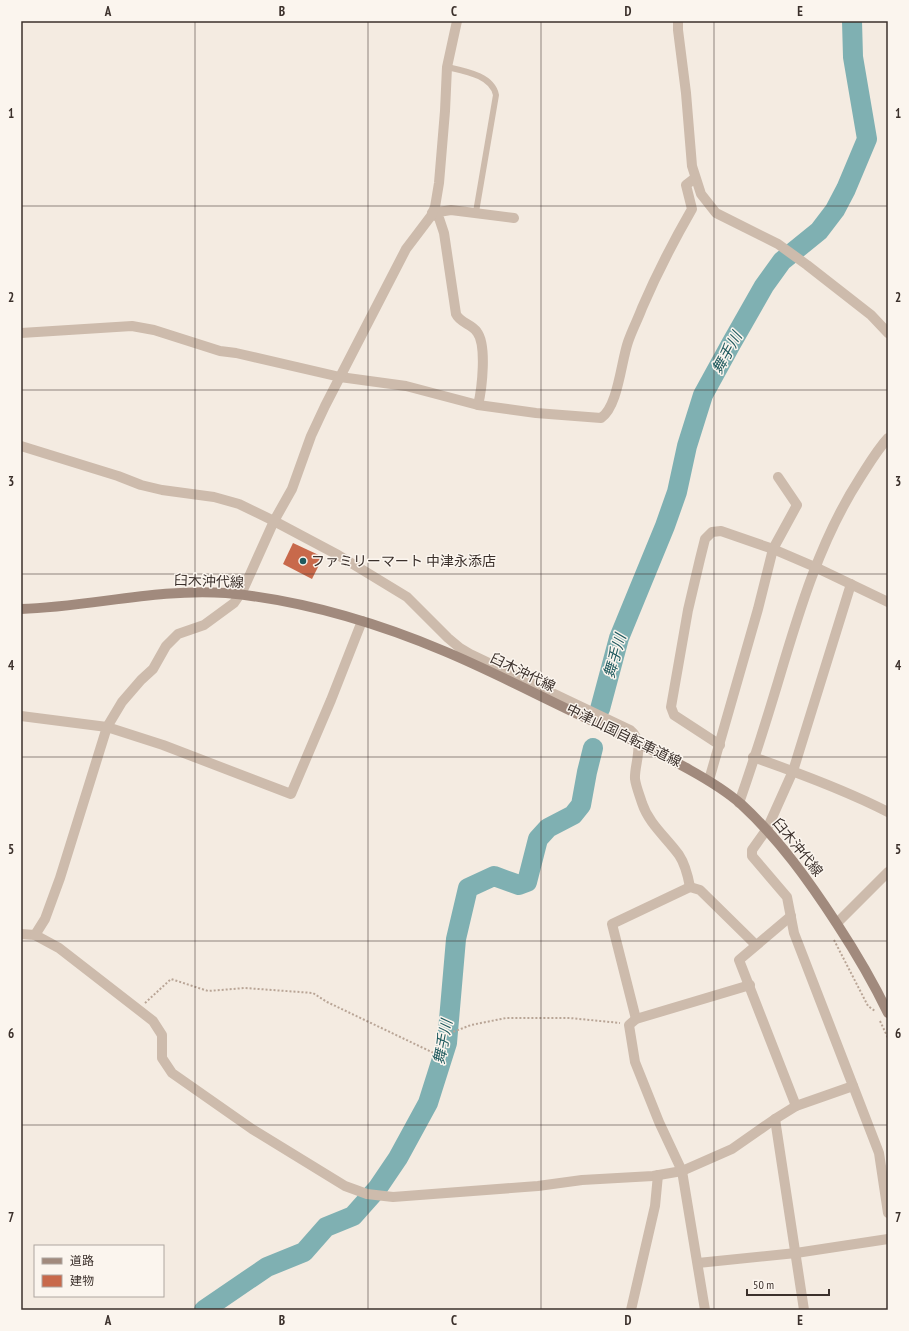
<svg xmlns="http://www.w3.org/2000/svg" width="909" height="1331" font-family="'PT Sans Narrow','Noto Sans JP',sans-serif">
	<rect width="100%" height="100%" fill="#f4ebe1"/>
	<g fill="none" stroke-linecap="round" stroke-linejoin="round">
		<!-- river -->
		<g stroke="#7fb0b2" stroke-width="20">
			<path d="M 600,709 L 619,638 L 665,526 L 677,492 L 687,446 L 703,395 L 731,344 L 764,286 L 782,261 L 819,231 L 835,210 L 846,189 L 867,139 L 853,57 L 852,21"/>
			<path d="M 204,1310 L 267,1267 L 304,1252 L 326,1227 L 353,1216 L 377,1189 L 398,1158 L 428,1103 L 447,1043 L 456,939 L 468,888 L 494,876 L 519,885 L 527,882 L 538,839 L 548,828 L 573,815 L 581,805 L 587,772 L 593,748"/>
		</g>
	</g>
	<!-- building -->
	<path fill="#c8694b" d="M 293,543 L 323,557 L 312,579 L 283,564 Z"/>
	<g fill="none" stroke-linecap="round" stroke-linejoin="round">
		<!-- path -->
		<g stroke="#b9a596" stroke-width="2" stroke-dasharray="2 2" stroke-linecap="butt">
			<path d="M 834,940 L 868,1006 L 875,1011"/>
			<path d="M 145,1003 L 171,979 L 208,991 L 245,988 L 313,993 L 327,1002 L 440,1056 L 445,1035 L 471,1025 L 506,1018 L 570,1018 L 620,1023"/>
			<path d="M 880,1021 L 888,1038"/>
		</g>
		<!-- service -->
		<path stroke="#cdbbac" stroke-width="6" d="M 447,67 C 464,71 492,75 496,95 L 476,212"/>
		<!-- minor -->
		<g stroke="#cdbbac" stroke-width="10">
			<path d="M 678,21 L 678,30 L 686,93 L 692,166 L 701,194 L 716,213 L 778,244 L 807,265 L 871,315 L 888,333"/>
			<path d="M 21,333 L 132,326 L 154,330 L 220,351 L 236,353 L 340,377 L 406,386 L 478,405 L 536,413 L 601,418 C 618,407 621,362 628,342 C 632,330 638,319 642,308 C 657,273 673,242 692,209 L 686,185 L 695,178"/>
			<path d="M 478,405 C 482,389 487,345 477,332 C 472,324 460,323 456,314 L 444,233 L 439,218 L 432,213 L 451,210 L 514,218"/>
			<path d="M 21,446 L 118,476 L 141,485 L 162,490 L 214,497 L 239,504 L 274,521 L 338,555 L 407,597 L 448,638 L 460,648 L 470,654 L 630,730 C 646,743 634,763 635,779 C 636,787 640,796 642,803 C 649,824 666,837 679,855 C 685,864 688,876 690,887"/>
			<path d="M 851,584 L 793,771 L 767,829 L 752,850 L 752,856 L 787,897 L 794,933 L 879,1153 L 888,1213"/>
			<path d="M 21,716 L 107,727 L 163,745 L 291,794 L 331,700 L 362,621"/>
			<path d="M 720,745 L 674,715 L 671,707 L 688,610 L 700,559 L 705,539 L 712,532 L 721,531 L 773,549 L 815,567 L 888,602"/>
			<path d="M 753,757 C 799,773 845,790 888,812"/>
			<path d="M 709,780 L 758,609 L 773,549 L 797,505 L 778,477"/>
			<path d="M 739,803 C 753,763 766,722 778,682 C 799,611 820,540 860,478 C 869,464 877,450 888,438"/>
			<path d="M 791,916 L 739,960 L 796,1106"/>
			<path d="M 837,923 L 888,872"/>
			<path d="M 21,934 L 35,935 L 59,948 L 153,1021 L 162,1035 L 162,1058 L 172,1073 L 252,1129 L 345,1186 L 367,1194 L 393,1197 L 538,1186 L 582,1180 L 653,1176 L 682,1171 L 732,1149 L 775,1119 L 796,1106 L 853,1086"/>
			<path d="M 35,935 L 45,919 L 60,878 L 107,727 L 122,702 L 141,680 L 153,669 L 166,646 L 178,634 L 204,625 L 234,603 L 243,590 L 274,521 L 292,489 L 311,436 L 325,406 L 406,249 L 431,216 L 435,207 L 439,183 L 445,111 L 447,67 L 457,21"/>
			<path d="M 636,1019 L 612,924 L 690,887 L 700,890 L 756,945"/>
			<path d="M 775,1119 L 804,1310"/>
			<path d="M 698,1263 L 796,1253 L 888,1239"/>
			<path d="M 631,1310 L 655,1206 L 658,1175"/>
			<path d="M 705,1310 L 682,1171 L 659,1122 L 635,1062 L 629,1025 L 636,1019 L 750,985"/>
		</g>
		<!-- secondary -->
		<path stroke="#a18a7d" stroke-width="10" d="M 21,609 C 90,607 157,588 226,593 C 301,600 375,622 444,651 C 492,671 537,695 584,717 C 620,734 655,750 690,770 C 708,780 725,790 741,804 C 779,839 809,881 837,924 C 856,953 873,982 888,1013"/>
	</g>
	<!-- grid -->
	<path fill="none" stroke="#3b302b" stroke-width="1" stroke-opacity="0.55" d="M 195,21 L 195,1310M 368,21 L 368,1310M 541,21 L 541,1310M 714,21 L 714,1310M 21,206 L 888,206M 21,390 L 888,390M 21,574 L 888,574M 21,757 L 888,757M 21,941 L 888,941M 21,1125 L 888,1125"/>
	<!-- markers -->
	<circle fill="#1f5a5e" stroke="#fbf5ee" stroke-width="1.5" cx="303" cy="561" r="4"/>
	<g text-anchor="middle" stroke-width="3" stroke-linejoin="round" paint-order="stroke">
		<!-- poi labels -->
		<g font-size="14" fill="#3b302b" stroke="#fbf5ee" text-anchor="start">
			<text x="311" y="566">ファミリーマート 中津永添店</text>
		</g>
		<!-- street labels -->
		<g font-size="14" fill="#3b302b" stroke="#fbf5ee">
			<text transform="translate(209 581) rotate(2)" y="5">臼木沖代線</text>
			<text transform="translate(523 672) rotate(26)" y="5">臼木沖代線</text>
			<text transform="translate(624 735) rotate(26)" y="5">中津山国自転車道線</text>
			<text transform="translate(798 847) rotate(51)" y="5">臼木沖代線</text>
		</g>
		<!-- water labels -->
		<g font-size="15" font-style="italic" fill="#1f5a5e" stroke="#fbf5ee">
			<text transform="translate(727 353) rotate(-61)" y="5">舞手川</text>
			<text transform="translate(615 656) rotate(-74)" y="5">舞手川</text>
			<text transform="translate(443 1042) rotate(-79)" y="5">舞手川</text>
		</g>
	</g>
	<!-- border -->
	<rect width="909" height="1331" fill="none" stroke="#fbf5ee" stroke-width="44"/>
	<!-- legend -->
	<rect x="34" y="1245" width="130" height="52" fill="#fbf5ee" stroke="#aea6a0"/>
	<rect x="42" y="1258" width="20" height="6" fill="#a18a7d" stroke="#aea6a0"/>
	<text x="70" y="1265" font-size="12" fill="#3b302b">道路</text>
	<rect x="42" y="1275" width="20" height="12" fill="#c8694b" stroke="#aea6a0"/>
	<text x="70" y="1285" font-size="12" fill="#3b302b">建物</text>
	<!-- scale -->
	<path d="M747 1289v6h82v-6" fill="none" stroke="#3b302b" stroke-width="2"/>
	<text x="753" y="1289" font-size="12" fill="#3b302b" stroke="#fbf5ee" stroke-width="3" paint-order="stroke">50 m</text>
	<rect x="22" y="22" width="865" height="1287" fill="none" stroke="#3b302b" stroke-width="1.5"/>
	<g font-size="13" text-anchor="middle" font-weight="bold" fill="#3b302b">
		<text x="108" y="16">A</text>
		<text x="282" y="16">B</text>
		<text x="454" y="16">C</text>
		<text x="628" y="16">D</text>
		<text x="800" y="16">E</text>
		<text x="11" y="118">1</text>
		<text x="898" y="118">1</text>
		<text x="11" y="302">2</text>
		<text x="898" y="302">2</text>
		<text x="11" y="486">3</text>
		<text x="898" y="486">3</text>
		<text x="11" y="670">4</text>
		<text x="898" y="670">4</text>
		<text x="11" y="854">5</text>
		<text x="898" y="854">5</text>
		<text x="11" y="1038">6</text>
		<text x="898" y="1038">6</text>
		<text x="11" y="1222">7</text>
		<text x="898" y="1222">7</text>
		<text x="108" y="1325">A</text>
		<text x="282" y="1325">B</text>
		<text x="454" y="1325">C</text>
		<text x="628" y="1325">D</text>
		<text x="800" y="1325">E</text>
	</g>
</svg>
